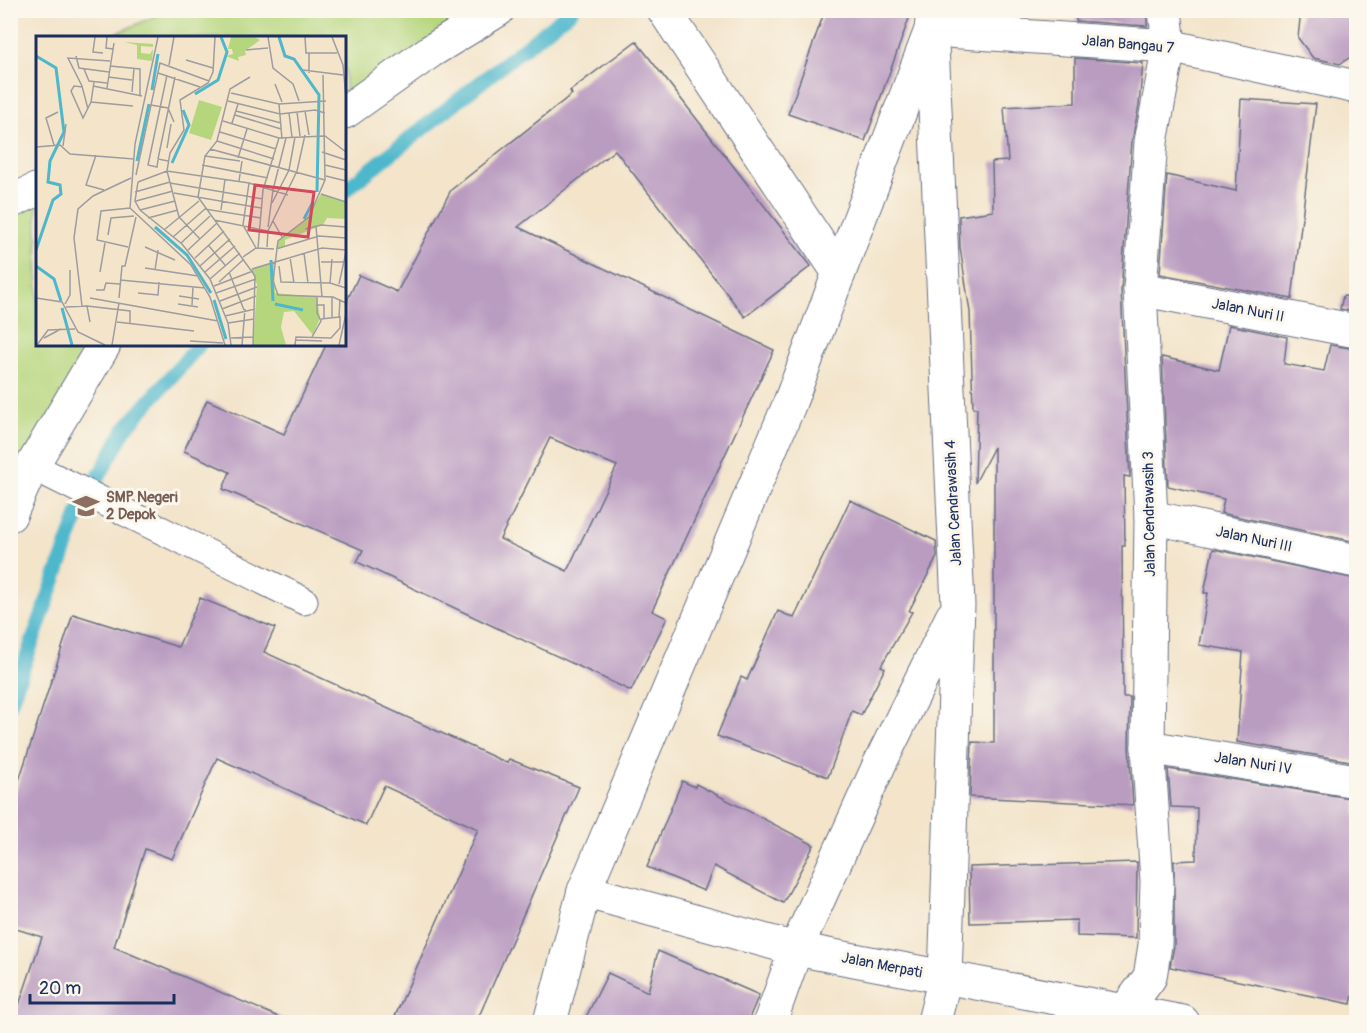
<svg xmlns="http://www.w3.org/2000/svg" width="1367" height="1033" font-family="Pangolin,sans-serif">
	<rect width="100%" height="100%" fill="#fbf7ec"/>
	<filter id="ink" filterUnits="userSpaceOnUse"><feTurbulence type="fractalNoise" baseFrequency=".0167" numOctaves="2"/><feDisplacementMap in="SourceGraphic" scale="12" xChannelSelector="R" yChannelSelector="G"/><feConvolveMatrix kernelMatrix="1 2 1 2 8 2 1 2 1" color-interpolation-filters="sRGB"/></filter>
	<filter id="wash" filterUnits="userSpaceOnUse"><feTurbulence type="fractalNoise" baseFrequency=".008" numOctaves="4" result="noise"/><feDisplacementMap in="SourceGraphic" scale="24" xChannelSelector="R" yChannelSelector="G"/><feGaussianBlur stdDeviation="1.35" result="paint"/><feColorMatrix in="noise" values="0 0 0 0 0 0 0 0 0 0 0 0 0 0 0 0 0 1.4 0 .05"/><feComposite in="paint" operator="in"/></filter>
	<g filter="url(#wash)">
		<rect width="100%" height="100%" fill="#f3e4ca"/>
		<!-- green -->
		<g fill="#b6d67e" stroke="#68826e" stroke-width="1.5">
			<path d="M 167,11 L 498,11 L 345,112 L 345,38 L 106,38 Z"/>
			<path d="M 37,189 L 38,345 L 104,345 L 10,515 L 10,202 Z"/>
		</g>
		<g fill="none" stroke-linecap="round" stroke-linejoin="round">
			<!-- stream -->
			<g stroke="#4eb7cc" stroke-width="15">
				<path d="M 345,190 L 572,10"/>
				<path d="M 10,704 L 79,512 L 125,429 L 199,345"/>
			</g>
		</g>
		<g id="blocks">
			<!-- building -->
			<g fill="#ba9cc1" fill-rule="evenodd">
				<path d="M 825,10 L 912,10 L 865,141 L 788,114 Z"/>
				<path d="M 1076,10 L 1147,10 L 1147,26 L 1076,21 Z"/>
				<path d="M 1301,10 L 1356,10 L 1356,53 L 1340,64 L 1313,58 L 1298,38 Z"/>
				<path d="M 636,41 L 811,266 L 745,317 L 615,150 L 518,227 L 774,350 L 652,611 L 667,618 L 631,691 L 357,562 L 363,550 L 223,489 L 230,472 L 184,451 L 207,400 L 284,434 L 326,345 L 345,345 L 345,305 L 359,275 L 397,292 L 451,190 L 572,94 L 570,91 ZM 550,438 L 617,466 L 567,571 L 500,539 Z"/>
				<path d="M 1075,58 L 1143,63 L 1139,105 L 1132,141 L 1121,290 L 1130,477 L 1124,476 L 1125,546 L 1122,546 L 1123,697 L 1130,697 L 1129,747 L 1133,805 L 970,797 L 972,742 L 994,743 L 994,447 L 975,483 L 977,408 L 973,408 L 970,312 L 960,247 L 959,216 L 993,211 L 992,162 L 1008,161 L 1004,107 L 1075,103 Z"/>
				<path d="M 1241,99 L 1316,104 L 1292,299 L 1160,274 L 1167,175 L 1236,191 Z"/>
				<path d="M 1343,296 L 1356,297 L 1356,312 L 1340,309 Z"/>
				<path d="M 1229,325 L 1287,337 L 1284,364 L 1324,371 L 1330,345 L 1356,349 L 1356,542 L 1221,513 L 1224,499 L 1168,486 L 1162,357 L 1219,370 Z"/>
				<path d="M 850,500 L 936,541 L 937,557 L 909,611 L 912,612 L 881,666 L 885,668 L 861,715 L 852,711 L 828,777 L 717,736 L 741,677 L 747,680 L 778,611 L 794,618 Z"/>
				<path d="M 1213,549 L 1356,579 L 1356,762 L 1237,742 L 1243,652 L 1199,645 L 1208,593 L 1204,593 Z"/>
				<path d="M 200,598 L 275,628 L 264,652 L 507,763 L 509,759 L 579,787 L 476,1023 L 392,1023 L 478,829 L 384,786 L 366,825 L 217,758 L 172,859 L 145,849 L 114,947 L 293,1023 L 13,1023 L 42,937 L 10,927 L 10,808 L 73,614 L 178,647 Z"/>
				<path d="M 1168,769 L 1356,799 L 1356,979 L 1351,1004 L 1170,967 L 1174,946 L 1174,861 L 1196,860 L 1197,808 L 1171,807 Z"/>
				<path d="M 682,781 L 695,787 L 696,784 L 814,845 L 783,903 L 714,866 L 704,891 L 647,867 Z"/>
				<path d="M 1137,862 L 1136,938 L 1077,936 L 1077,920 L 970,923 L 969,867 Z"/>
				<path d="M 658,951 L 759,995 L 747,1023 L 583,1023 L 608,973 L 648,992 Z"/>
			</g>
		</g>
	</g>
	<g filter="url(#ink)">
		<use href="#blocks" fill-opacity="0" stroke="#676e84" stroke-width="1.5"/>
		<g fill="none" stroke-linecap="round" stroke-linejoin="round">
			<!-- service casing -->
			<g stroke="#676e84" stroke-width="29">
				<path id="service" d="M 32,466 L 304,601"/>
			</g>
			<!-- minor casing -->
			<g stroke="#676e84" stroke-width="35">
				<g id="minor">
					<path d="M 664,10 L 839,273"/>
					<path d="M 931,30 L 1169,46 L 1356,87"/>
					<path d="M 932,44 L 958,605 L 945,977 L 934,1022"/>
					<path d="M 345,112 L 431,51 L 498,10"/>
					<path d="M 10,202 L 38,189"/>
					<path d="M 1140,289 L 1356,331"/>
					<path d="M 10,515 L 32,466 L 104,345"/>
					<path d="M 1151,517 L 1356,561"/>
					<path d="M 1148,747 L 1356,781"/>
					<path d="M 584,891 L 796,949 L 1183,1022"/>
					<path d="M 550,1022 L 584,891 L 789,405 L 931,30 L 933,10"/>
					<path d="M 770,1022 L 796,949 L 880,763 L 952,617"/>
					<path d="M 1122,1022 L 1124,1012 L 1150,977 L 1155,945 L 1157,881 L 1148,747 L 1151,517 L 1140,289 L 1151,142 L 1169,46 L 1165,10"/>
				</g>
			</g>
			<!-- service -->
			<use href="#service" stroke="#fff" stroke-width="27"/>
			<!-- minor -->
			<use href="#minor" stroke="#fff" stroke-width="33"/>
		</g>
	</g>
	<!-- icons -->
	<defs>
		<g id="school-bare" transform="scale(2.07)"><path d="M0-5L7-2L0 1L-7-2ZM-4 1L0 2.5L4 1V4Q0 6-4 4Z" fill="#8d6e63" stroke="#fbf7ec" stroke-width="2.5" paint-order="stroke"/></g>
	</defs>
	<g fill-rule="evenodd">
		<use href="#school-bare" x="86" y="506"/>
	</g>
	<g text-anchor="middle" stroke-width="6" stroke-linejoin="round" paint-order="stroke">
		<!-- street labels -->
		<g font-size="15" fill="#1b2f5e" stroke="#fbf7ec">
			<text transform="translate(1128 44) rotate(5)" y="5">Jalan Bangau 7</text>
			<text transform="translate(1248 310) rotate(11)" y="5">Jalan Nuri II</text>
			<text transform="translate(953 503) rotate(-93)" y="5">Jalan Cendrawasih 4</text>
			<text transform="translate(1149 514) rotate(-91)" y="5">Jalan Cendrawasih 3</text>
			<text transform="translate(1254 539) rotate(12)" y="5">Jalan Nuri III</text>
			<text transform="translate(1253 763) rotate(9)" y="5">Jalan Nuri IV</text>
			<text transform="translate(882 965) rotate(11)" y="5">Jalan Merpati</text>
		</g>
		<!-- education labels -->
		<g font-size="15" font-weight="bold" fill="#785e54" stroke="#fbf7ec" text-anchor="start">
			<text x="106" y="502">SMP Negeri<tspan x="106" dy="17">2 Depok</tspan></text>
		</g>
	</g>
	<!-- overview -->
	<g transform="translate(36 36)">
		<rect width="310" height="310" fill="#f3e4ca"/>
		<path d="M 195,1 L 219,1 L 224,4 L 209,15 L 210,19 L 202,21 L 203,25 L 190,20 L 197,18 L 196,13 L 192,13 ZM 88,6 L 117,8 L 117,11 L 105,10 L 105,17 L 114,18 L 117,13 L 116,25 L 101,23 L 101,9 ZM 163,64 L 186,71 L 175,104 L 153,97 ZM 285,158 L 310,166 L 310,183 L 291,182 L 287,189 L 249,204 L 249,210 L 240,213 L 242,205 L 269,185 ZM 238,226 L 239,257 L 281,261 L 284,282 L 277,299 L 258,275 L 248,276 L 245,291 L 250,309 L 217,309 L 221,249 L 215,233 Z" fill="#b6d67e"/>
		<path fill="none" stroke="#4eb7cc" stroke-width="3" d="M 243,1 L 249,20 L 258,23 L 283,59 L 281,156M 0,20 L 20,32 L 28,96 L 14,125 L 12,146 L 24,149 L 25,158 L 17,164 L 0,214M 116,54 L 122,18M 159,58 L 182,44 L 191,16 L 185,1M 101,125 L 113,68M 136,127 L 153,89 L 147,74M 268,183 L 277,166M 119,191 L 151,219 L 175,257M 235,224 L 237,265M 0,230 L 18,243 L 25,265M 178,264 L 190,303M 239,268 L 267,274M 26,272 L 36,309"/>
		<path fill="none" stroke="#9d9c9f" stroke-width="1.5" d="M 59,1 L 57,16 L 67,17M 71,1 L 70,12 L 77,13M 122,1 L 99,108 L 94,172 L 155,229 L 174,261 L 189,309M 232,1 L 237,32 L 257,48 L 263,65M 269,1 L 270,17 L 301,17M 296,1 L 307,29 L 310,62M 210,14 L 232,12M 40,20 L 43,32 L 73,36M 150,24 L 177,32M 133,29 L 138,1M 74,30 L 104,33 L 104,60M 48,33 L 53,45 L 71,47M 267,34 L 307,39M 122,37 L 164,51M 273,37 L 273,17M 287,39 L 289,144 L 273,181 L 242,205 L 237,245 L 242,259 L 297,261 L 310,267M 72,41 L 96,44M 214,41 L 194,53 L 181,105 L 169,120 L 162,161 L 219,240 L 217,309M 239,48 L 246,66M 57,50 L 106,60M 47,51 L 38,50 L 35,55 L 47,82 L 55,66 L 58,46M 71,52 L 78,7M 96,56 L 98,32M 195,57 L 243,68 L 290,65M 192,65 L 244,78 L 279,74 L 289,77M 55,66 L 97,70M 243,68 L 246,103M 115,69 L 132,72 L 138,86M 52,73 L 46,50 L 32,22 L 74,25M 200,75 L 245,87M 269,75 L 273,99M 261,76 L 264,100M 253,77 L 256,101M 199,79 L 245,93M 187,85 L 243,102 L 289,100 L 310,116M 196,87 L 202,68M 184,96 L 240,113M 181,105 L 238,123M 18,109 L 10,82 L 22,76M 27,110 L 30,88M 0,111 L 24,109 L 34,118 L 98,123M 131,112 L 135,88M 174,113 L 289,144M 286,116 L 310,124M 60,119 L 50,149 L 68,154M 169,120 L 204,125M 202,122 L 211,93M 122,124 L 121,131 L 112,129 L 131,39M 132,125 L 122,123 L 139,41M 166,129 L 232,142M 289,129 L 310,134M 100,139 L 124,27 L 173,45M 290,140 L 310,145M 203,145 L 206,125M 102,146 L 99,165 L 104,174 L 146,208 L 174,243 L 192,287 L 195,309M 102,146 L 131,135 L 213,147 L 252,159M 134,147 L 227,163M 213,147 L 207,189 L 220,212M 99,156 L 134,146M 138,157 L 225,172M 285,158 L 310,166M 100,165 L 137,155M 236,167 L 253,134 L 259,101M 104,174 L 139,165M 185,174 L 189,143M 143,181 L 131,135 L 134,117 L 148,94 L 144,64 L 172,47 L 177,36 L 179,1M 143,181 L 164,203M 112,182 L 142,174M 178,184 L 232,195M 237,185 L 246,201M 280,190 L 286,261M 232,191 L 237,154 L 250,102M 269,193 L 285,189 L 310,191M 128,194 L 163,165M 72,199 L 75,182 L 98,180M 137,201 L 169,173 L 225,182M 145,207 L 174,180M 173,210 L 189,229M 92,211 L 61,204 L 65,175 L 94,172M 109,211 L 139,224M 231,211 L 232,195 L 261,135 L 269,99M 222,212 L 227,154 L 243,102M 240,213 L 283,200 L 310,202M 152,214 L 181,187M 268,217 L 272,247M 207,221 L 220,212 L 238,213M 254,221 L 258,247M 159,222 L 188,195M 285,226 L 308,226M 164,230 L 194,203M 243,230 L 245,246 L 294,247 L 310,252M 109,232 L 162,240M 216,233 L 286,212 L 310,214M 119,234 L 122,214M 64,236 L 69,207M 169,236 L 199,210M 193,236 L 208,274M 174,243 L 204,217M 84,244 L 169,252M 183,246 L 208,223M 294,247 L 296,223M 303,248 L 310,216M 178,250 L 217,235M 60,254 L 68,254 L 70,247 L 84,248M 102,257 L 122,259 L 123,246M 180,257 L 220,243M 143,260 L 163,263M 296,261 L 296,282M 0,262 L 26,266 L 42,296 L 69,309M 54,262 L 182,285M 83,262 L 86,230 L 89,230 L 100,181M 184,265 L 221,251M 29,268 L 34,259 L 34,234M 142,268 L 162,271M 156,269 L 157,251M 280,269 L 288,269 L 288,283M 46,270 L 38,202 L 42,173 L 57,160 L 95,142M 51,270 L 94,275 L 94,287M 30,271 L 51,270 L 54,286M 186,273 L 220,260M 189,280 L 219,273M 285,283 L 303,281 L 304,263M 81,286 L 158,295M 192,287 L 218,283M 276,301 L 285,285 L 281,277 L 281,261M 8,302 L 25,293M 195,302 L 217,301M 259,304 L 286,305M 154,305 L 187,307M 1,309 L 12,294 L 39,293M 76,309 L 83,267M 206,309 L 209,273M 259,309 L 260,301 L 295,302 L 304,292 L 304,280M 303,309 L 310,278"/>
		<path fill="#d1495b" fill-opacity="0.15" stroke="#d1495b" stroke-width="3" d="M 219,149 L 278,156 L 272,201 L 213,194 Z"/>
		<rect width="310" height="310" fill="none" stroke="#1b2f5e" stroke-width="3"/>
	</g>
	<!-- margin -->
	<rect width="1367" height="1033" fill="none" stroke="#fbf7ec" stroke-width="36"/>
	<!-- scale -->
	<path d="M30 994v9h144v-9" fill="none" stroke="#1b2f5e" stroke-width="3"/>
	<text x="39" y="994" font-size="18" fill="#1b2f5e" stroke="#fbf7ec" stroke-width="4.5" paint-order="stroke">20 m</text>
</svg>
